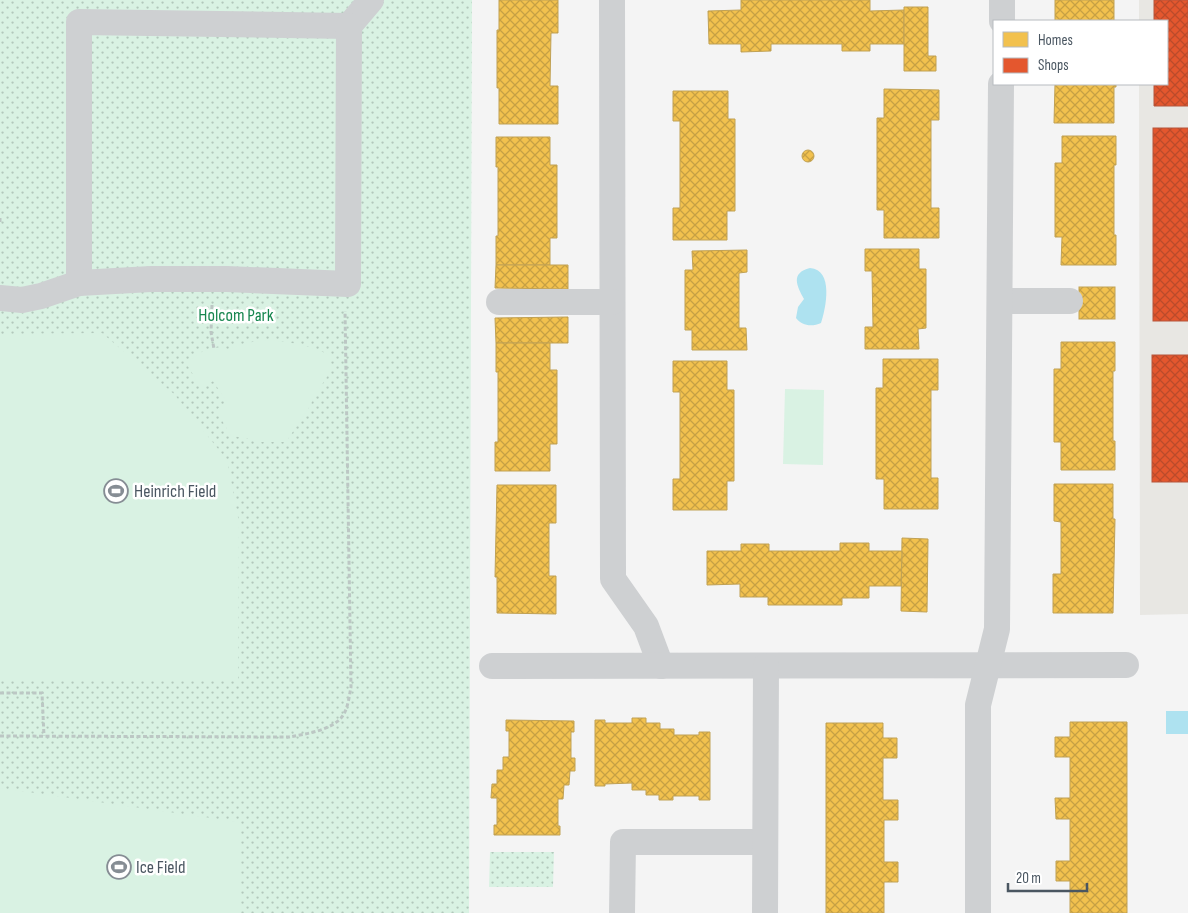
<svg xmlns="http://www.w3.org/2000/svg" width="1188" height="913" font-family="'Sofia Sans Condensed',sans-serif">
	<defs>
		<pattern id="grass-dots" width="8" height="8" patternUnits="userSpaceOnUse" patternTransform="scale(1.25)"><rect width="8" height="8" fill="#d9f2e3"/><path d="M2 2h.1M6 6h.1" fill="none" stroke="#b2c7bb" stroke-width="1.8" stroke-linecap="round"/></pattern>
		<pattern id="homes-cross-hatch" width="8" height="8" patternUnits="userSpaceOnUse" patternTransform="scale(1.25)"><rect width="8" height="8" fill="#f2c14e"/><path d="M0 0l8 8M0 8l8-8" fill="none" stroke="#c6a044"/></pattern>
		<pattern id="shops-cross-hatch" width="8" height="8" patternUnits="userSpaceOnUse" patternTransform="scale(1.25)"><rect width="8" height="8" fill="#e4572e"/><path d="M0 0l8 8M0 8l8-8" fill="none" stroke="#bb4b2b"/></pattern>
	</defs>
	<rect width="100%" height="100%" fill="#f4f4f4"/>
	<!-- commercial -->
	<path fill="#e8e7e3" d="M 1139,0 L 1188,0 L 1188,614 L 1140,615 L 1139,84 L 1167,84 L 1167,21 L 1139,21 Z"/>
	<!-- grass -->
	<g fill="url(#grass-dots)">
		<path d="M 0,0 L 472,0 L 469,913 L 0,913 Z"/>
		<path d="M 490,852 L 554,852 L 553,887 L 489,887 Z"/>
	</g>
	<!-- pitch -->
	<g fill="#d9f2e3">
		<path d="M 102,333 L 174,394 L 227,460 L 239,522 L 238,680 L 0,680 L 0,334 Z"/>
		<path d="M 267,340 C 290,342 311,345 331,356 L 328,375 L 313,399 L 310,406 L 286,442 L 255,442 L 246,438 L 231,436 L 216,410 L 227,402 L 213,381 L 205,386 L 200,386 L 186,363 L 203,351 L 220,347 L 228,349 L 245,343 Z"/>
		<path d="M 785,389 L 824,390 L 823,465 L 783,464 Z"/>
		<path d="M 0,788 L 239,822 L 239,913 L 0,913 Z"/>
	</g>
	<!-- water -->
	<g fill="#aee2f0">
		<path d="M 810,268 C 834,270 826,308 821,323 C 812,327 802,326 796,318 L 798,307 L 804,299 C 797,286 790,273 810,268 Z"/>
		<rect x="1166" y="711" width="22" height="23"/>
	</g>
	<!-- homes -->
	<g fill="url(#homes-cross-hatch)" stroke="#c0a154">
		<path d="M 499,0 L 558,0 L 558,33 L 551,33 L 550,86 L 558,86 L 558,124 L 499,124 L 499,88 L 497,88 L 497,30 L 499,30 Z"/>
		<path d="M 741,0 L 870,0 L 870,11 L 904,10 L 904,44 L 870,44 L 870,51 L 842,51 L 842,44 L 771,44 L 771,51 L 741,52 L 741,44 L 709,44 L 708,11 L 741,10 Z"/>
		<rect x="1055" y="0" width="59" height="21"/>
		<path d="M 904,7 L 928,7 L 928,56 L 936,56 L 936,71 L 904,71 Z"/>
		<path d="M 1055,84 L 1116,84 L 1116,87 L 1114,87 L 1114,123 L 1054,123 Z"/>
		<path d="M 884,89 L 939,90 L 939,120 L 931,120 L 931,208 L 939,208 L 939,238 L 884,238 L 884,210 L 877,210 L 877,118 L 884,118 Z"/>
		<path d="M 673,91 L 728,91 L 728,119 L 735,119 L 735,211 L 727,211 L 727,240 L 673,240 L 673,208 L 680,208 L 680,121 L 673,121 Z"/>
		<path d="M 1062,136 L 1116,136 L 1116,165 L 1114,165 L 1114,235 L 1116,235 L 1116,265 L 1061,265 L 1062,237 L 1055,237 L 1055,163 L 1062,163 Z"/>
		<path d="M 496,137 L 550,137 L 550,165 L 557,165 L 557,238 L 550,238 L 550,265 L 496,265 L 496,236 L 498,236 L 498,167 L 496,167 Z"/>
		<circle cx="808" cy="156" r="6"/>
		<path d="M 865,249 L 919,249 L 919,269 L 926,269 L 926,328 L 918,329 L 919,349 L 865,349 L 865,327 L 873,327 L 872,271 L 865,271 Z"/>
		<path d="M 747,250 L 747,272 L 739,273 L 739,328 L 746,328 L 747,350 L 692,350 L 692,330 L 685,330 L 685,270 L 693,270 L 692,251 Z"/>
		<path d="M 496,265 L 568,265 L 568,289 L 495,288 Z"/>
		<rect x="1079" y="287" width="36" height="32"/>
		<path d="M 568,317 L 568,343 L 496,343 L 495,318 Z"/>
		<path d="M 1061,342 L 1115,342 L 1115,371 L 1113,371 L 1113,441 L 1115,441 L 1115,470 L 1061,470 L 1061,442 L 1054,442 L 1054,369 L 1061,369 Z"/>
		<path d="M 496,343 L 550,343 L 550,370 L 557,370 L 557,444 L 550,444 L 550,471 L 495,471 L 495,442 L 498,442 L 498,372 L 496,372 Z"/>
		<path d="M 883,359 L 938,359 L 938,390 L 931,390 L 931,478 L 938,478 L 938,509 L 884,509 L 884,479 L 876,479 L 876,388 L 883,388 Z"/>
		<path d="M 673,361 L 727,361 L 727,390 L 734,390 L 734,481 L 727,481 L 727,510 L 673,510 L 673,479 L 680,479 L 680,392 L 673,392 Z"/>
		<path d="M 1054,484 L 1113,484 L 1113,519 L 1115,519 L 1113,613 L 1053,613 L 1053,574 L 1061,574 L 1061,522 L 1054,521 Z"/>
		<path d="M 497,485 L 556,485 L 556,523 L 549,523 L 549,576 L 556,576 L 556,614 L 497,613 L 497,577 L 495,577 Z"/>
		<path d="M 902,538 L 928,539 L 927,612 L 901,611 Z"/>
		<path d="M 840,543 L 869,543 L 869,551 L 902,551 L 901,586 L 869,586 L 869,598 L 842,598 L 842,605 L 768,605 L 768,597 L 740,597 L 740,584 L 707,585 L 707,551 L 741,551 L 741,544 L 769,544 L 769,551 L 840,551 Z"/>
		<path d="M 632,718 L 646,718 L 646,723 L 660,723 L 660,729 L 674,729 L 674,735 L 699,735 L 699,732 L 710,732 L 710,800 L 699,800 L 699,796 L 673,796 L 673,800 L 659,800 L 659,795 L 646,795 L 646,790 L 632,790 L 632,783 L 605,784 L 605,786 L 595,786 L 595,720 L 605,720 L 605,723 L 632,723 Z"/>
		<path d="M 506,720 L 574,721 L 574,732 L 571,732 L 571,758 L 575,758 L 575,771 L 570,771 L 569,785 L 564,785 L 563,799 L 558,799 L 558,826 L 560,826 L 560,835 L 494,835 L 494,825 L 497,825 L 497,798 L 491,798 L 492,784 L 497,784 L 497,770 L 503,770 L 503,757 L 509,757 L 509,731 L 506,731 Z"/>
		<path d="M 1070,722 L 1127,722 L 1127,913 L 1070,913 L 1070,881 L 1056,881 L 1056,861 L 1070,861 L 1070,819 L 1056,819 L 1055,798 L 1070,798 L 1070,757 L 1055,757 L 1055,737 L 1070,737 Z"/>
		<path d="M 826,723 L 883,723 L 883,738 L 897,738 L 897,758 L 883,758 L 883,800 L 898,800 L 898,820 L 884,820 L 884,862 L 898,862 L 898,882 L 884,882 L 884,913 L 826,913 Z"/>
	</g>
	<!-- shops -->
	<g fill="url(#shops-cross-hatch)" stroke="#b6573d">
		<path d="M 1154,0 L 1188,0 L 1188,106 L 1154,106 L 1154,84 L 1167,84 L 1167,21 L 1154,21 Z"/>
		<rect x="1153" y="128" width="35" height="193"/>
		<rect x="1152" y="355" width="36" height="127"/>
	</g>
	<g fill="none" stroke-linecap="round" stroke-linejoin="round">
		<!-- path -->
		<g stroke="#bcc7c4" stroke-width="3" stroke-dasharray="4 2.5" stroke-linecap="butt">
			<path d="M 0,218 L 0,224"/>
			<path d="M 212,305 L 211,332 L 214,349"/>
			<path d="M 0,693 L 42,693 L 44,736"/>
			<path d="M 0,736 L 289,737 C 305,734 329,731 341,718 C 348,710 349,697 351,687 L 345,311"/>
		</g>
		<!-- minor -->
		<g stroke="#ced0d2" stroke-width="26">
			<path d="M 612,0 L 613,579 L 646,626 L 661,666"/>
			<path d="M 1002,21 L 1002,0"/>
			<path d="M 79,283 L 79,22 L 349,26 L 371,0"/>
			<path d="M 0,298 L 22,300 L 41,296 L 79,283 L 151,279 L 227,279 L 348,284 L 349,26"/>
			<path d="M 1000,301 L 1070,301"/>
			<path d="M 499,302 L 612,302"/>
			<path d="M 492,666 L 1126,665"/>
			<path d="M 622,913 L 623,842 L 765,842"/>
			<path d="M 765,913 L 766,666"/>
			<path d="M 978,913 L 978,705 L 997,629 L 1001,84"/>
		</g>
	</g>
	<!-- icons -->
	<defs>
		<g id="stadium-ring" transform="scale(1.25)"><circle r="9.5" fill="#fff" stroke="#868d94" stroke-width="1.5"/><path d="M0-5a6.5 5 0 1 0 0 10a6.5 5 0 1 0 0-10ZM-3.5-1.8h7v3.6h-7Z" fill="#868d94"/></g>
	</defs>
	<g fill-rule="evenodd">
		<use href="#stadium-ring" x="116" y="491"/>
		<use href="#stadium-ring" x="119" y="867"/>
	</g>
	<g text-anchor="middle" stroke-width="5" stroke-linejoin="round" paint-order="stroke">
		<!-- park labels -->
		<g font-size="18" fill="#17864f" stroke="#fff">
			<text x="236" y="321">Holcom Park</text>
		</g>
		<!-- poi labels -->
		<g font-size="18" fill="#4a5661" stroke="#fff" text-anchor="start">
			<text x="134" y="497">Heinrich Field</text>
			<text x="136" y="873">Ice Field</text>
		</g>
	</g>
	<!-- legend -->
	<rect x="993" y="20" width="175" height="65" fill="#ffffff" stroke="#b7bbc0"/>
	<rect x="1003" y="32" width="25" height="15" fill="#f2c14e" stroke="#b7bbc0"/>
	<text x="1038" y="45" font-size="15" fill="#4a5661">Homes</text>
	<rect x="1003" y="58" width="25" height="15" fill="#e4572e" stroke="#b7bbc0"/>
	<text x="1038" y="70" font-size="15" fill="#4a5661">Shops</text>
	<!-- scale -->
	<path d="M1008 883v8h79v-8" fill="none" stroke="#4a5661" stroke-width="2.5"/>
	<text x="1016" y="883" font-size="15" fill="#4a5661" stroke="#ffffff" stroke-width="4" paint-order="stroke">20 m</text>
</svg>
